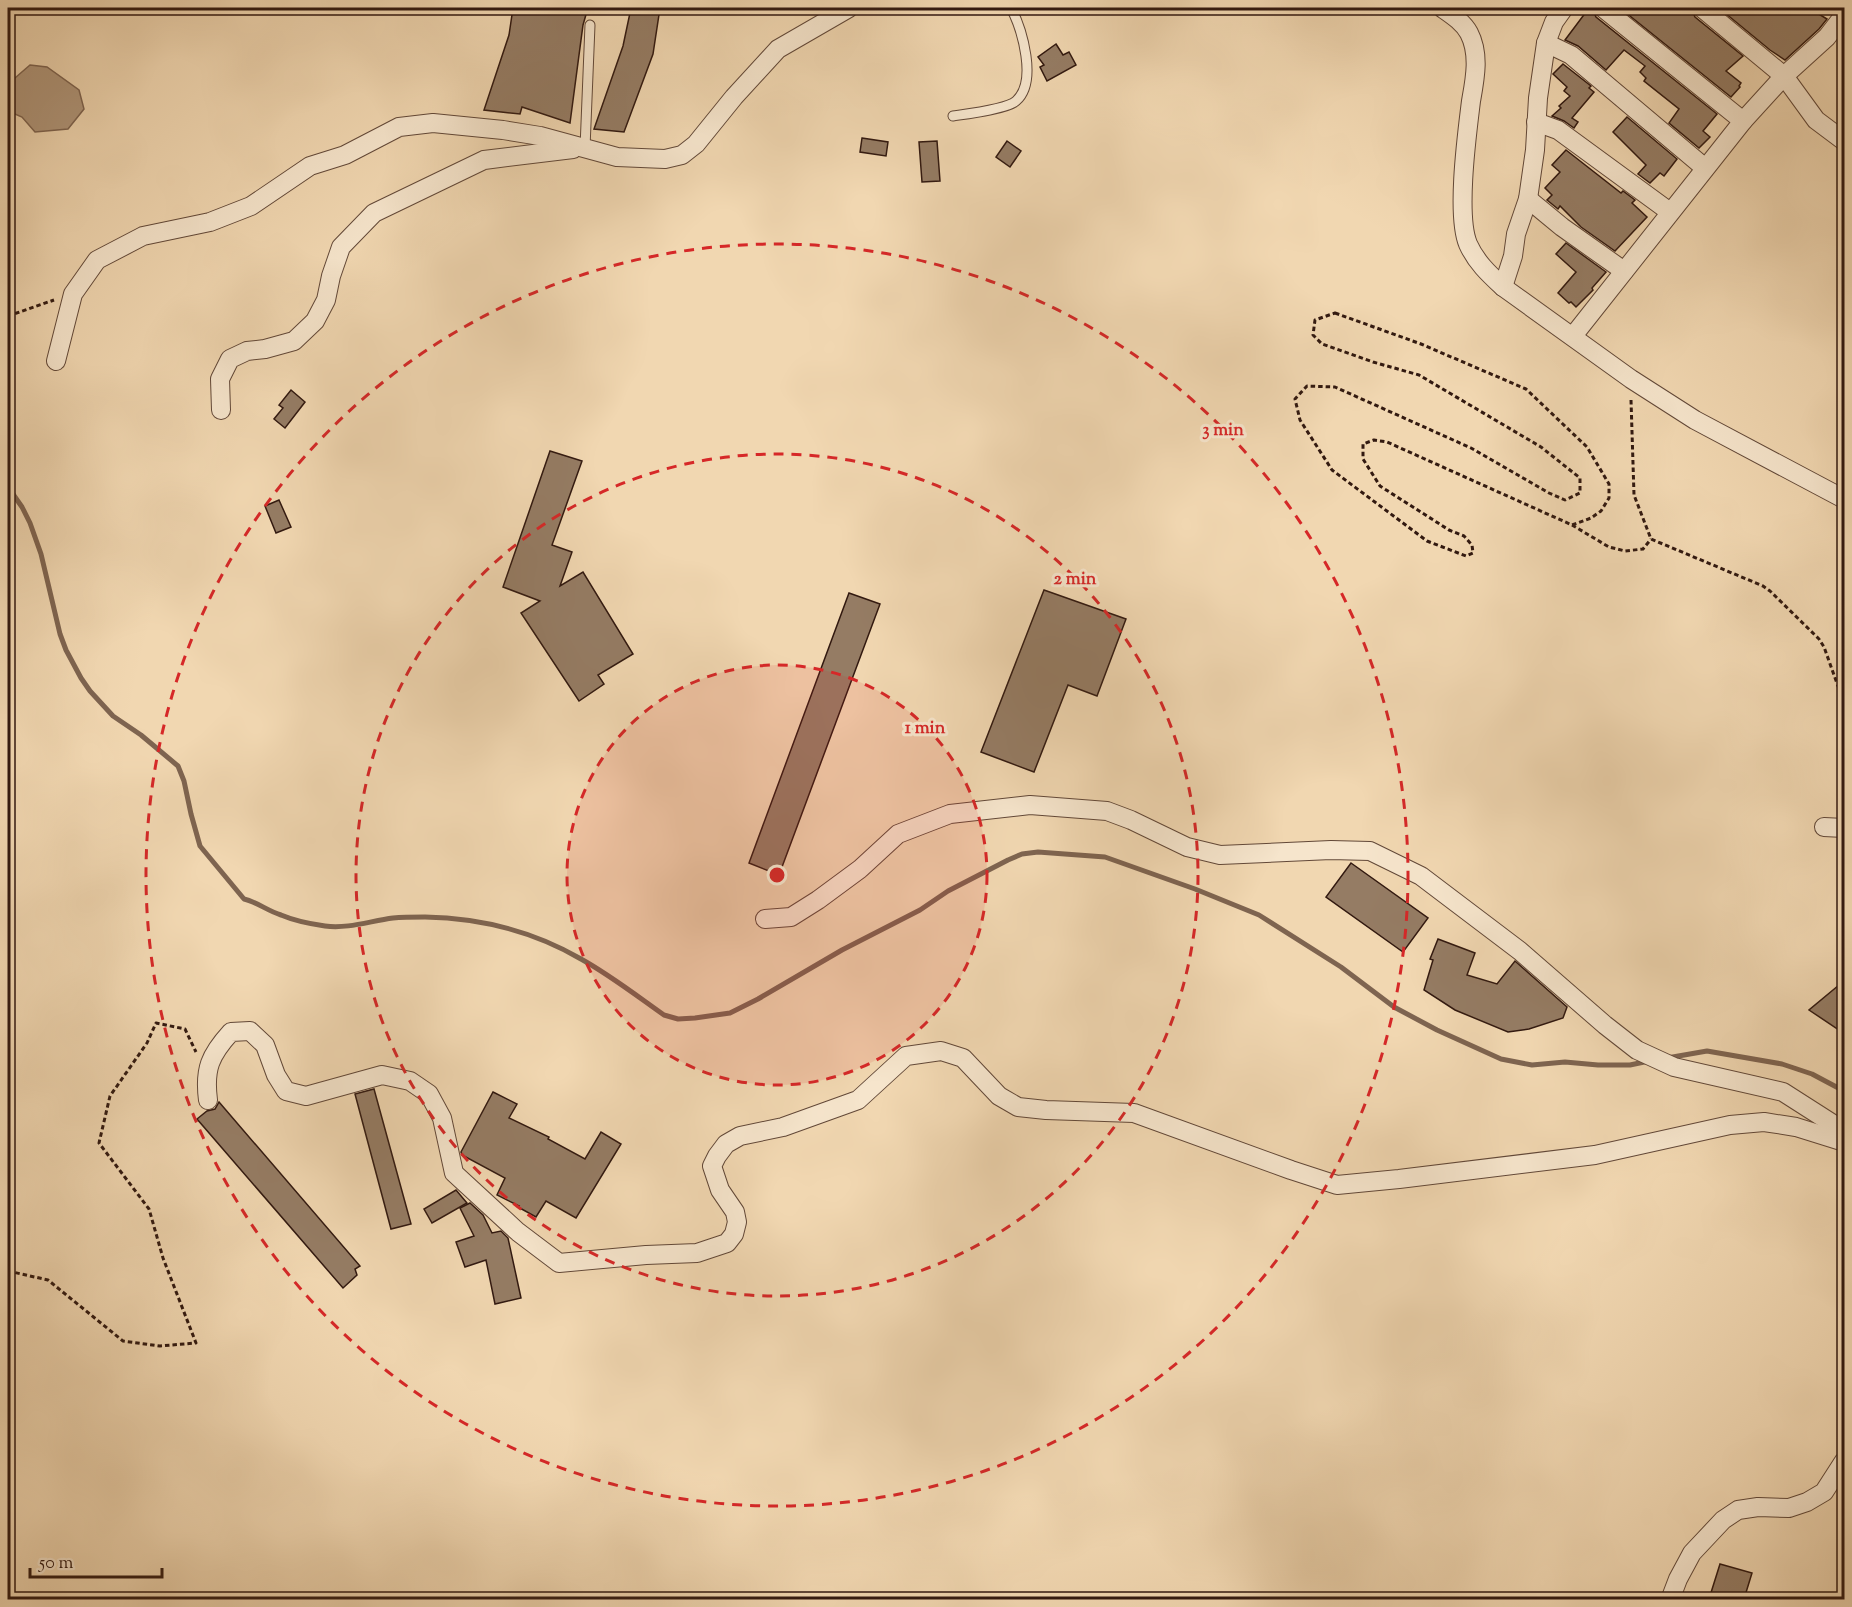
<svg xmlns="http://www.w3.org/2000/svg" width="1852" height="1607" font-family="'Sorts Mill Goudy',serif">
	<rect width="100%" height="100%" fill="#f1d7b1"/>
	<filter id="stains"><feTurbulence type="fractalNoise" baseFrequency=".00333" numOctaves="4"/><feColorMatrix values="0 0 0 0 .2 0 0 0 0 .09 0 0 0 0 .02 0 0 0 .5 -.17"/></filter>
	<radialGradient id="worn" r=".72"><stop offset=".6" stop-color="#630" stop-opacity="0"/><stop offset="1" stop-color="#630" stop-opacity=".3"/></radialGradient>
	<!-- water -->
	<path fill="#b0967a" stroke="#7e6450" stroke-width="1.5" d="M 30,65 L 47,67 L 79,90 L 84,109 L 68,129 L 35,132 L 22,117 L 8,111 L 8,84 Z"/>
	<g fill="none" stroke-linecap="round" stroke-linejoin="round">
		<!-- stream -->
		<g stroke="#7e6450" stroke-width="5">
			<path d="M 8,487 L 22,507 L 30,523 L 41,554 L 60,634 L 66,650 L 81,678 L 90,691 L 113,716 L 141,735 L 178,766 L 184,781 L 191,814 L 200,846 L 244,899 C 257,902 268,911 281,915 C 295,921 311,924 325,926 C 348,929 370,921 393,918 C 403,917 414,917 425,917 C 480,918 533,931 581,959 C 610,975 637,996 664,1015 L 678,1019 L 695,1018 L 730,1013 L 758,999 L 842,950 L 920,910 L 948,891 L 1008,860 L 1022,854 L 1038,852 L 1105,857 L 1195,889 L 1259,915 L 1341,967 L 1394,1007 L 1437,1030 L 1501,1059 L 1532,1065 L 1565,1062 L 1598,1065 L 1630,1065 L 1649,1061"/>
			<path d="M 1667,1058 L 1707,1051 L 1782,1064 L 1812,1074 L 1844,1091"/>
		</g>
	</g>
	<!-- building -->
	<g fill="#957c64" stroke="#321910" stroke-width="1.5">
		<path d="M 513,8 L 569,8 L 587,11 L 583,25 L 570,123 L 522,107 L 520,114 L 484,110 L 509,35 Z"/>
		<path d="M 631,8 L 660,8 L 653,54 L 624,132 L 594,129 L 623,46 Z"/>
		<path d="M 1589,8 L 1592,8 L 1596,17 L 1717,114 L 1703,131 L 1710,137 L 1699,148 L 1669,123 L 1679,109 L 1644,81 L 1646,78 L 1640,72 L 1645,66 L 1624,50 L 1606,70 L 1578,46 L 1565,40 Z"/>
		<path d="M 1620,8 L 1691,8 L 1695,17 L 1743,56 L 1726,71 L 1741,83 L 1739,86 L 1740,87 L 1731,97 Z"/>
		<path d="M 1719,8 L 1809,8 L 1827,19 L 1819,29 L 1785,60 L 1770,50 Z"/>
		<path d="M 1056,44 L 1063,55 L 1069,52 L 1076,65 L 1047,81 L 1040,67 L 1044,65 L 1038,57 Z"/>
		<path d="M 1563,64 L 1591,86 L 1589,88 L 1594,92 L 1572,118 L 1578,122 L 1574,128 L 1564,121 L 1552,116 L 1561,108 L 1559,106 L 1570,96 L 1564,91 L 1567,87 L 1553,74 Z"/>
		<path d="M 1627,117 L 1677,159 L 1664,176 L 1660,173 L 1650,183 L 1638,174 L 1646,165 L 1613,132 Z"/>
		<path d="M 862,138 L 888,142 L 886,156 L 860,152 Z"/>
		<path d="M 937,141 L 940,181 L 922,182 L 919,142 Z"/>
		<path d="M 1007,141 L 1021,151 L 1010,167 L 996,157 Z"/>
		<path d="M 1566,150 L 1621,193 L 1623,191 L 1635,200 L 1632,203 L 1647,217 L 1615,251 L 1581,227 L 1560,206 L 1558,209 L 1547,200 L 1552,195 L 1545,188 L 1560,172 L 1552,165 Z"/>
		<path d="M 1566,243 L 1606,272 L 1592,288 L 1593,290 L 1576,307 L 1571,302 L 1569,303 L 1558,293 L 1576,272 L 1556,254 Z"/>
		<path d="M 291,390 L 305,402 L 285,428 L 274,419 L 283,408 L 279,405 Z"/>
		<path d="M 550,451 L 582,461 L 552,545 L 572,552 L 560,586 L 583,572 L 633,654 L 598,675 L 604,684 L 579,701 L 521,613 L 540,601 L 503,587 Z"/>
		<path d="M 279,500 L 291,527 L 276,533 L 265,506 Z"/>
		<path d="M 1044,590 L 1126,619 L 1097,696 L 1068,685 L 1034,772 L 981,752 Z"/>
		<path d="M 849,593 L 880,604 L 779,875 L 749,863 Z"/>
		<path d="M 1351,863 L 1428,918 L 1403,952 L 1326,897 Z"/>
		<path d="M 1438,939 L 1475,953 L 1467,975 L 1497,984 L 1515,961 L 1567,1007 L 1563,1018 L 1529,1029 L 1508,1032 L 1455,1010 L 1424,990 L 1433,960 L 1430,959 Z"/>
		<path d="M 1845,980 L 1845,1034 L 1809,1010 Z"/>
		<path d="M 374,1089 L 411,1224 L 391,1229 L 355,1094 Z"/>
		<path d="M 493,1092 L 517,1104 L 509,1118 L 549,1137 L 548,1139 L 585,1159 L 601,1132 L 621,1144 L 576,1218 L 546,1201 L 536,1217 L 518,1207 L 519,1206 L 497,1195 L 505,1178 L 462,1155 L 461,1152 Z"/>
		<path d="M 219,1102 L 360,1266 L 355,1269 L 357,1275 L 343,1288 L 197,1119 L 207,1111 L 215,1109 Z"/>
		<path d="M 456,1190 L 467,1203 L 432,1223 L 424,1209 Z"/>
		<path d="M 470,1203 L 483,1215 L 492,1233 L 501,1231 L 508,1238 L 521,1298 L 495,1304 L 486,1260 L 465,1267 L 456,1242 L 474,1236 L 460,1208 Z"/>
		<path d="M 1720,1564 L 1752,1573 L 1744,1599 L 1709,1599 Z"/>
	</g>
	<g fill="none" stroke-linecap="round" stroke-linejoin="round">
		<!-- lane casing -->
		<g stroke="#624838" stroke-width="11">
			<g id="lane">
				<path d="M 953,116 C 966,114 1007,109 1016,101 C 1038,82 1022,29 1011,8"/>
				<path d="M 585,148 L 590,25"/>
			</g>
		</g>
		<!-- street casing -->
		<g stroke="#624838" stroke-width="20">
			<g id="street">
				<path d="M 1442,8 C 1452,15 1463,22 1469,33 C 1480,54 1475,79 1471,101 C 1467,134 1456,215 1468,244 C 1476,262 1489,274 1503,287 L 1631,379 L 1695,420 L 1844,499"/>
				<path d="M 1603,8 L 1743,121"/>
				<path d="M 1702,8 L 1784,76 L 1816,120 L 1844,141"/>
				<path d="M 1546,43 L 1571,55 L 1705,168"/>
				<path d="M 1536,122 L 1558,130 L 1670,212"/>
				<path d="M 1528,199 L 1562,227 L 1624,271"/>
				<path d="M 1503,287 L 1513,256 L 1516,234 L 1528,199 L 1535,150 L 1538,98 L 1546,43 L 1554,22 L 1564,8"/>
				<path d="M 1573,336 L 1743,121 L 1784,76 L 1827,37 L 1844,15"/>
				<path d="M 56,361 L 73,294 L 97,260 L 143,236 L 210,222 L 251,206 L 310,166 L 345,155 L 399,127 L 433,123 L 503,130 L 540,136 L 617,157 L 665,159 L 682,155 L 696,144 L 734,97 L 778,49 L 849,8"/>
				<path d="M 221,410 L 220,379 L 230,359 L 247,351 L 265,349 L 294,341 L 315,321 L 326,300 L 331,276 L 341,247 L 374,213 L 484,160 L 573,149"/>
				<path d="M 1824,827 L 1844,828"/>
				<path d="M 765,919 L 791,917 L 818,900 L 860,869 L 898,834 L 950,814 L 1030,805 L 1107,811 L 1131,820 L 1187,847 L 1220,855 L 1331,850 L 1370,851 L 1421,876 L 1520,951 L 1605,1025 L 1637,1050 L 1674,1067 L 1783,1092 L 1844,1131"/>
				<path d="M 208,1100 C 204,1069 210,1055 231,1032 L 250,1031 L 265,1045 L 276,1075 L 286,1091 L 306,1096 L 382,1075 L 410,1081 L 429,1094 L 442,1118 L 454,1173 L 518,1232 L 559,1263 L 646,1255 L 697,1253 L 727,1243 L 734,1234 L 737,1222 L 735,1212 L 720,1190 L 712,1166 L 717,1156 L 726,1144 L 740,1136 L 783,1127 L 858,1100 L 906,1056 L 941,1051 L 963,1058 L 999,1096 L 1018,1107 L 1046,1110 L 1134,1113 L 1291,1170 L 1337,1185 L 1399,1179 L 1595,1155 L 1730,1125 L 1764,1122 L 1796,1127 L 1844,1142"/>
				<path d="M 1670,1600 L 1678,1579 L 1692,1553 L 1723,1520 L 1738,1510 L 1758,1507 L 1789,1508 L 1807,1502 L 1824,1492 L 1844,1461"/>
			</g>
		</g>
		<!-- path -->
		<g stroke="#321910" stroke-width="3" stroke-dasharray="4.5 3" stroke-linecap="butt">
			<path d="M 1335,313 L 1421,344 L 1526,389 L 1587,447 L 1609,484 L 1609,498 L 1601,511 L 1591,518 L 1572,525 L 1387,442 L 1374,440 L 1363,444 L 1363,459 L 1380,486 L 1449,530 L 1464,536 L 1472,545 L 1473,553 L 1466,556 L 1427,541 L 1332,470 L 1300,420 L 1295,399 L 1307,386 L 1335,387 L 1471,448 L 1549,493 L 1565,500 L 1580,493 L 1580,478 L 1541,447 L 1419,375 L 1373,362 L 1322,344 L 1313,335 L 1315,320 Z"/>
			<path d="M 8,316 L 54,300"/>
			<path d="M 1631,400 L 1634,495 L 1651,539 L 1763,586 L 1770,591 L 1819,639 L 1824,647 L 1844,703"/>
			<path d="M 1572,525 L 1609,547 L 1625,551 L 1643,549 L 1651,539"/>
			<path d="M 8,1271 L 48,1280 L 123,1341 L 160,1346 L 196,1343 L 163,1258 L 149,1209 L 99,1143 L 110,1096 L 147,1043 L 156,1023 L 185,1029 L 196,1052"/>
		</g>
		<!-- lane -->
		<use href="#lane" stroke="#f6e5cc" stroke-width="9"/>
		<!-- street -->
		<use href="#street" stroke="#f6e5cc" stroke-width="18"/>
	</g>
	<!-- distance rings -->
	<circle cx="777" cy="875" r="210" fill="#d62828" fill-opacity=".12"/>
	<g fill="none" stroke="#d62828" stroke-width="3" stroke-dasharray="10 8">
		<circle cx="777" cy="875" r="210"/>
		<circle cx="777" cy="875" r="421"/>
		<circle cx="777" cy="875" r="631"/>
	</g>
	<circle cx="777" cy="875" r="9" fill="#d62828" stroke="#f6e5cc" stroke-width="3"/>
	<g font-size="18" text-anchor="middle" font-weight="bold" fill="#d62828" stroke="#f6e5cc" stroke-width="6" stroke-linejoin="round" paint-order="stroke">
		<text x="1223" y="435">3 min</text>
		<text x="1075" y="584">2 min</text>
		<text x="925" y="733">1 min</text>
	</g>
	<!-- margin -->
	<rect width="1852" height="1607" fill="none" stroke="#f1d7b1" stroke-width="30"/>
	<rect x="9" y="9" width="1834" height="1589" fill="none" stroke="#321910" stroke-width="3"/>
	<rect x="15" y="15" width="1822" height="1577" fill="none" stroke="#321910" stroke-width="1.5"/>
	<!-- scale -->
	<path d="M30 1568v9h132v-9" fill="none" stroke="#321910" stroke-width="3"/>
	<text x="39" y="1568" font-size="18" fill="#321910" stroke="#f6e5cc" stroke-width="4.5" paint-order="stroke">50 m</text>
	<rect width="100%" height="100%" filter="url(#stains)"/>
	<rect width="100%" height="100%" fill="url(#worn)"/>
</svg>
